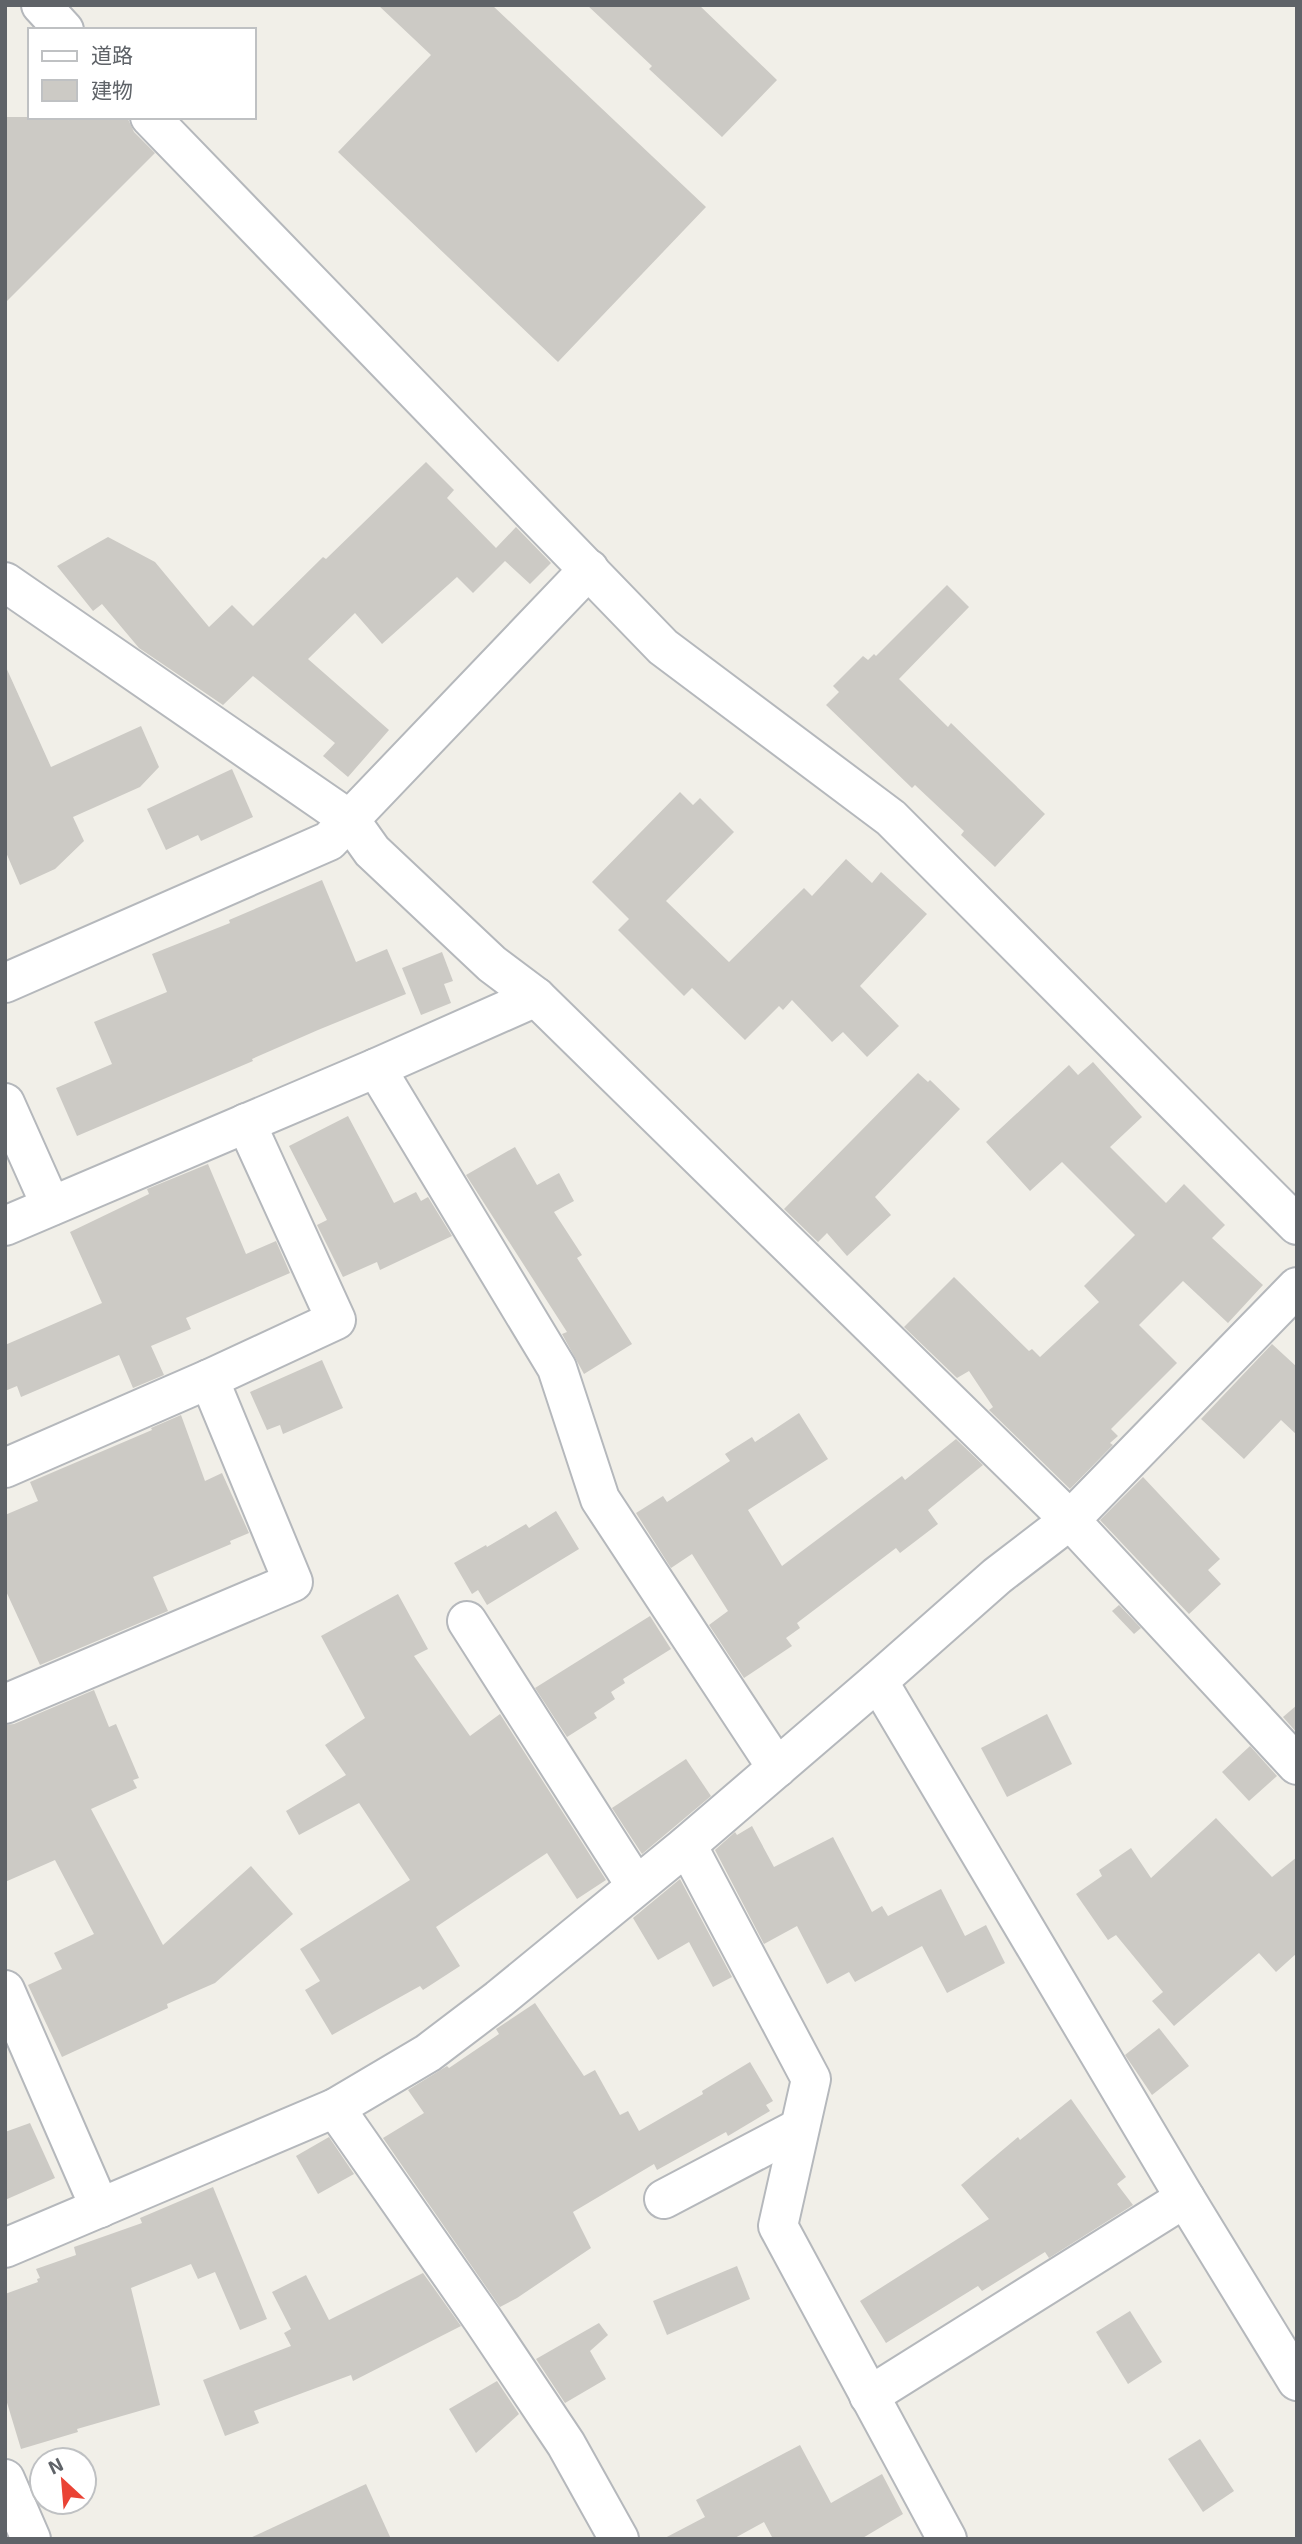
<svg xmlns="http://www.w3.org/2000/svg" width="1302" height="2544" font-family="'Exo 2','Noto Sans JP',sans-serif">
	<rect width="100%" height="100%" fill="#f1efe8"/>
	<!-- building -->
	<g fill="#cccac5">
		<path d="M 378,5 L 492,5 L 706,207 L 558,362 L 338,152 L 431,55 Z"/>
		<path d="M 587,5 L 699,5 L 777,80 L 722,137 L 649,69 L 652,66 Z"/>
		<path d="M 5,117 L 127,117 L 134,132 L 155,153 L 5,303 Z"/>
		<path d="M 426,462 L 454,490 L 447,498 L 496,548 L 516,527 L 551,563 L 530,584 L 505,561 L 473,593 L 457,577 L 382,644 L 355,613 L 308,659 L 389,730 L 348,777 L 323,756 L 335,743 L 253,676 L 223,705 L 139,648 L 102,604 L 93,611 L 57,566 L 108,537 L 155,562 L 209,627 L 232,605 L 253,626 L 323,557 L 326,559 Z"/>
		<path d="M 947,585 L 969,607 L 899,679 L 948,727 L 951,723 L 1045,814 L 995,867 L 961,835 L 964,831 L 915,785 L 912,788 L 826,705 L 839,692 L 833,686 L 863,656 L 868,660 L 874,654 L 876,656 Z"/>
		<path d="M 5,665 L 51,767 L 141,726 L 159,767 L 140,787 L 73,817 L 84,841 L 55,869 L 20,885 L 5,850 Z"/>
		<path d="M 232,769 L 253,817 L 201,841 L 198,835 L 166,850 L 147,809 Z"/>
		<path d="M 680,792 L 693,805 L 700,798 L 734,832 L 666,901 L 729,962 L 804,888 L 812,896 L 846,859 L 872,883 L 881,872 L 927,914 L 860,986 L 899,1026 L 867,1057 L 843,1032 L 832,1042 L 792,1000 L 783,1010 L 779,1006 L 745,1040 L 692,988 L 684,996 L 618,930 L 629,919 L 592,882 Z"/>
		<path d="M 322,880 L 356,962 L 387,949 L 406,994 L 318,1030 L 252,1059 L 253,1061 L 77,1136 L 56,1088 L 112,1064 L 94,1022 L 167,992 L 152,954 L 230,923 L 229,920 Z"/>
		<path d="M 442,952 L 453,981 L 444,984 L 451,1003 L 421,1015 L 402,968 Z"/>
		<path d="M 1093,1062 L 1142,1117 L 1110,1147 L 1166,1203 L 1184,1184 L 1225,1225 L 1212,1238 L 1263,1285 L 1228,1323 L 1183,1281 L 1139,1325 L 1177,1363 L 1111,1429 L 1118,1436 L 1110,1443 L 1113,1445 L 1070,1489 L 989,1410 L 993,1407 L 969,1371 L 957,1378 L 904,1327 L 954,1277 L 1029,1351 L 1032,1349 L 1040,1357 L 1099,1302 L 1084,1286 L 1135,1235 L 1062,1162 L 1030,1191 L 986,1142 L 1069,1065 L 1078,1075 Z"/>
		<path d="M 918,1073 L 928,1082 L 930,1080 L 960,1109 L 875,1197 L 891,1215 L 847,1256 L 827,1233 L 818,1242 L 784,1209 Z"/>
		<path d="M 348,1116 L 394,1203 L 416,1192 L 421,1201 L 428,1197 L 452,1236 L 380,1270 L 377,1262 L 343,1277 L 317,1225 L 327,1220 L 289,1146 Z"/>
		<path d="M 515,1147 L 537,1185 L 559,1173 L 574,1201 L 554,1212 L 582,1255 L 577,1258 L 632,1344 L 584,1374 L 562,1334 L 567,1332 L 466,1175 Z"/>
		<path d="M 208,1164 L 246,1254 L 276,1241 L 290,1273 L 186,1318 L 191,1329 L 151,1346 L 164,1375 L 133,1388 L 119,1355 L 21,1397 L 17,1386 L 5,1391 L 5,1345 L 102,1303 L 70,1232 L 149,1194 L 147,1189 Z"/>
		<path d="M 1272,1344 L 1297,1367 L 1297,1435 L 1281,1420 L 1244,1459 L 1201,1419 Z"/>
		<path d="M 322,1360 L 343,1408 L 283,1434 L 280,1425 L 267,1430 L 250,1392 Z"/>
		<path d="M 799,1413 L 828,1459 L 748,1510 L 782,1566 L 902,1476 L 905,1480 L 956,1439 L 983,1465 L 928,1510 L 938,1524 L 900,1553 L 896,1548 L 797,1623 L 800,1628 L 786,1638 L 792,1646 L 744,1678 L 709,1625 L 728,1611 L 692,1554 L 671,1568 L 636,1513 L 663,1496 L 667,1502 L 730,1461 L 725,1454 L 752,1437 L 755,1442 Z"/>
		<path d="M 181,1415 L 205,1481 L 222,1473 L 249,1533 L 230,1541 L 231,1544 L 153,1577 L 168,1611 L 40,1665 L 5,1589 L 5,1515 L 38,1501 L 30,1482 L 152,1430 L 151,1428 Z"/>
		<path d="M 1143,1477 L 1220,1559 L 1208,1570 L 1221,1584 L 1189,1614 L 1100,1520 Z"/>
		<path d="M 556,1511 L 579,1549 L 487,1605 L 478,1590 L 472,1594 L 454,1563 L 486,1545 L 487,1547 L 526,1524 L 529,1528 Z"/>
		<path d="M 398,1594 L 428,1649 L 414,1656 L 470,1736 L 500,1714 L 606,1880 L 577,1899 L 547,1853 L 436,1927 L 460,1966 L 423,1990 L 420,1986 L 332,2035 L 305,1990 L 320,1981 L 300,1949 L 410,1880 L 359,1803 L 299,1835 L 286,1811 L 346,1775 L 325,1745 L 365,1718 L 321,1636 Z"/>
		<path d="M 1119,1605 L 1141,1628 L 1134,1634 L 1112,1611 Z"/>
		<path d="M 650,1616 L 671,1649 L 623,1679 L 625,1683 L 611,1692 L 615,1699 L 594,1713 L 597,1718 L 567,1737 L 535,1688 Z"/>
		<path d="M 94,1690 L 109,1727 L 116,1724 L 139,1778 L 133,1780 L 137,1788 L 91,1809 L 163,1945 L 251,1866 L 293,1914 L 215,1983 L 167,2004 L 168,2008 L 62,2057 L 28,1985 L 62,1969 L 54,1953 L 94,1934 L 55,1860 L 5,1882 L 5,1725 L 14,1724 Z"/>
		<path d="M 1297,1705 L 1297,1733 L 1283,1717 Z"/>
		<path d="M 1047,1714 L 1072,1764 L 1007,1797 L 981,1748 Z"/>
		<path d="M 1250,1746 L 1277,1776 L 1249,1801 L 1222,1772 Z"/>
		<path d="M 686,1759 L 711,1796 L 642,1854 L 612,1808 Z"/>
		<path d="M 1216,1818 L 1272,1877 L 1297,1857 L 1297,1953 L 1276,1972 L 1259,1953 L 1174,2026 L 1152,2001 L 1163,1992 L 1116,1935 L 1108,1940 L 1076,1894 L 1102,1876 L 1099,1870 L 1131,1848 L 1151,1878 Z"/>
		<path d="M 752,1826 L 774,1867 L 833,1837 L 872,1912 L 882,1906 L 888,1916 L 941,1889 L 965,1936 L 986,1925 L 1005,1963 L 947,1993 L 922,1946 L 855,1982 L 849,1972 L 827,1984 L 797,1926 L 764,1944 L 715,1850 L 735,1832 L 737,1835 Z"/>
		<path d="M 680,1879 L 732,1977 L 713,1987 L 689,1942 L 658,1960 L 633,1918 Z"/>
		<path d="M 535,2003 L 584,2076 L 595,2070 L 620,2115 L 628,2111 L 639,2131 L 703,2094 L 702,2091 L 750,2062 L 773,2101 L 766,2105 L 770,2111 L 728,2136 L 726,2132 L 657,2170 L 654,2164 L 573,2212 L 591,2248 L 517,2298 L 500,2307 L 383,2138 L 424,2113 L 408,2090 L 447,2066 L 449,2068 L 499,2034 L 496,2029 Z"/>
		<path d="M 1159,2028 L 1189,2066 L 1152,2095 L 1125,2055 Z"/>
		<path d="M 1071,2099 L 1126,2177 L 1117,2184 L 1133,2205 L 1049,2258 L 1045,2252 L 982,2291 L 978,2286 L 886,2343 L 860,2301 L 989,2219 L 961,2185 L 1018,2137 L 1020,2140 Z"/>
		<path d="M 30,2123 L 55,2178 L 5,2200 L 5,2132 Z"/>
		<path d="M 329,2137 L 354,2174 L 318,2194 L 296,2156 Z"/>
		<path d="M 213,2187 L 267,2319 L 240,2330 L 215,2272 L 198,2279 L 191,2264 L 131,2288 L 160,2405 L 77,2429 L 78,2432 L 21,2449 L 5,2396 L 5,2294 L 38,2282 L 37,2279 L 40,2278 L 36,2269 L 76,2255 L 74,2247 L 142,2223 L 140,2218 Z"/>
		<path d="M 737,2266 L 750,2299 L 667,2335 L 653,2301 Z"/>
		<path d="M 423,2273 L 461,2326 L 353,2381 L 351,2375 L 254,2411 L 259,2423 L 225,2436 L 203,2380 L 291,2346 L 284,2333 L 291,2329 L 272,2292 L 306,2275 L 329,2320 Z"/>
		<path d="M 1130,2311 L 1162,2362 L 1128,2384 L 1096,2332 Z"/>
		<path d="M 599,2323 L 608,2335 L 590,2351 L 606,2379 L 565,2403 L 536,2359 Z"/>
		<path d="M 497,2381 L 519,2414 L 476,2453 L 449,2409 Z"/>
		<path d="M 1200,2439 L 1234,2491 L 1203,2512 L 1168,2459 Z"/>
		<path d="M 800,2445 L 831,2503 L 882,2474 L 903,2514 L 861,2539 L 769,2539 L 772,2537 L 764,2522 L 733,2539 L 663,2539 L 705,2517 L 696,2500 Z"/>
		<path d="M 366,2484 L 391,2539 L 248,2539 Z"/>
	</g>
	<g fill="none" stroke-linecap="round" stroke-linejoin="round">
		<!-- minor casing -->
		<g stroke="#b5b8bc" stroke-width="42">
			<g id="minor">
				<path d="M 41,5 L 64,30"/>
				<path d="M 150,117 L 663,647 L 891,818 L 1297,1225"/>
				<path d="M 5,582 L 350,820 L 372,851 L 492,964 L 536,997 L 1070,1520 L 1297,1765"/>
				<path d="M 5,983 L 329,841 L 589,569"/>
				<path d="M 376,1068 L 557,1368 L 600,1499 L 777,1768"/>
				<path d="M 5,1103 L 51,1206"/>
				<path d="M 5,1226 L 376,1068 L 536,997"/>
				<path d="M 5,1468 L 209,1379 L 336,1320 L 246,1123"/>
				<path d="M 467,1621 L 636,1886"/>
				<path d="M 878,1681 L 1185,2198 L 1297,2381"/>
				<path d="M 5,1704 L 293,1582 L 209,1379"/>
				<path d="M 687,1845 L 811,2079 L 778,2226 L 947,2539"/>
				<path d="M 5,1990 L 100,2208"/>
				<path d="M 335,2108 L 483,2320 L 566,2444 L 619,2539"/>
				<path d="M 664,2199 L 799,2128"/>
				<path d="M 5,2248 L 335,2108 L 428,2053 L 499,1999 L 687,1845 L 878,1681 L 997,1576 L 1070,1520 L 1297,1287"/>
				<path d="M 869,2396 L 1185,2198"/>
				<path d="M 5,2479 L 31,2539"/>
			</g>
		</g>
		<!-- minor -->
		<use href="#minor" stroke="#fff" stroke-width="38"/>
	</g>
	<!-- border -->
	<rect width="1302" height="2544" fill="none" stroke="#5f6368" stroke-width="14"/>
	<!-- legend -->
	<rect x="28" y="28" width="228" height="91" fill="#ffffff" stroke="#bfc1c3" stroke-width="2"/>
	<rect x="42" y="51" width="35" height="10" fill="#ffffff" stroke="#bfc1c3" stroke-width="2"/>
	<text x="91" y="63" font-size="21" fill="#5f6368">道路</text>
	<rect x="42" y="80" width="35" height="21" fill="#cccac5" stroke="#bfc1c3" stroke-width="2"/>
	<text x="91" y="98" font-size="21" fill="#5f6368">建物</text>
	<!-- north arrow -->
	<g transform="translate(63 2481) rotate(334)"><circle r="33" fill="#ffffff" stroke="#bfc1c3" stroke-width="2"/>
	<path d="M0-5L12 26L0 18L-12 26Z" fill="#ea4335"/>
	<text y="-10" font-size="19" font-weight="bold" text-anchor="middle" fill="#5f6368">N</text>
	</g>
</svg>
